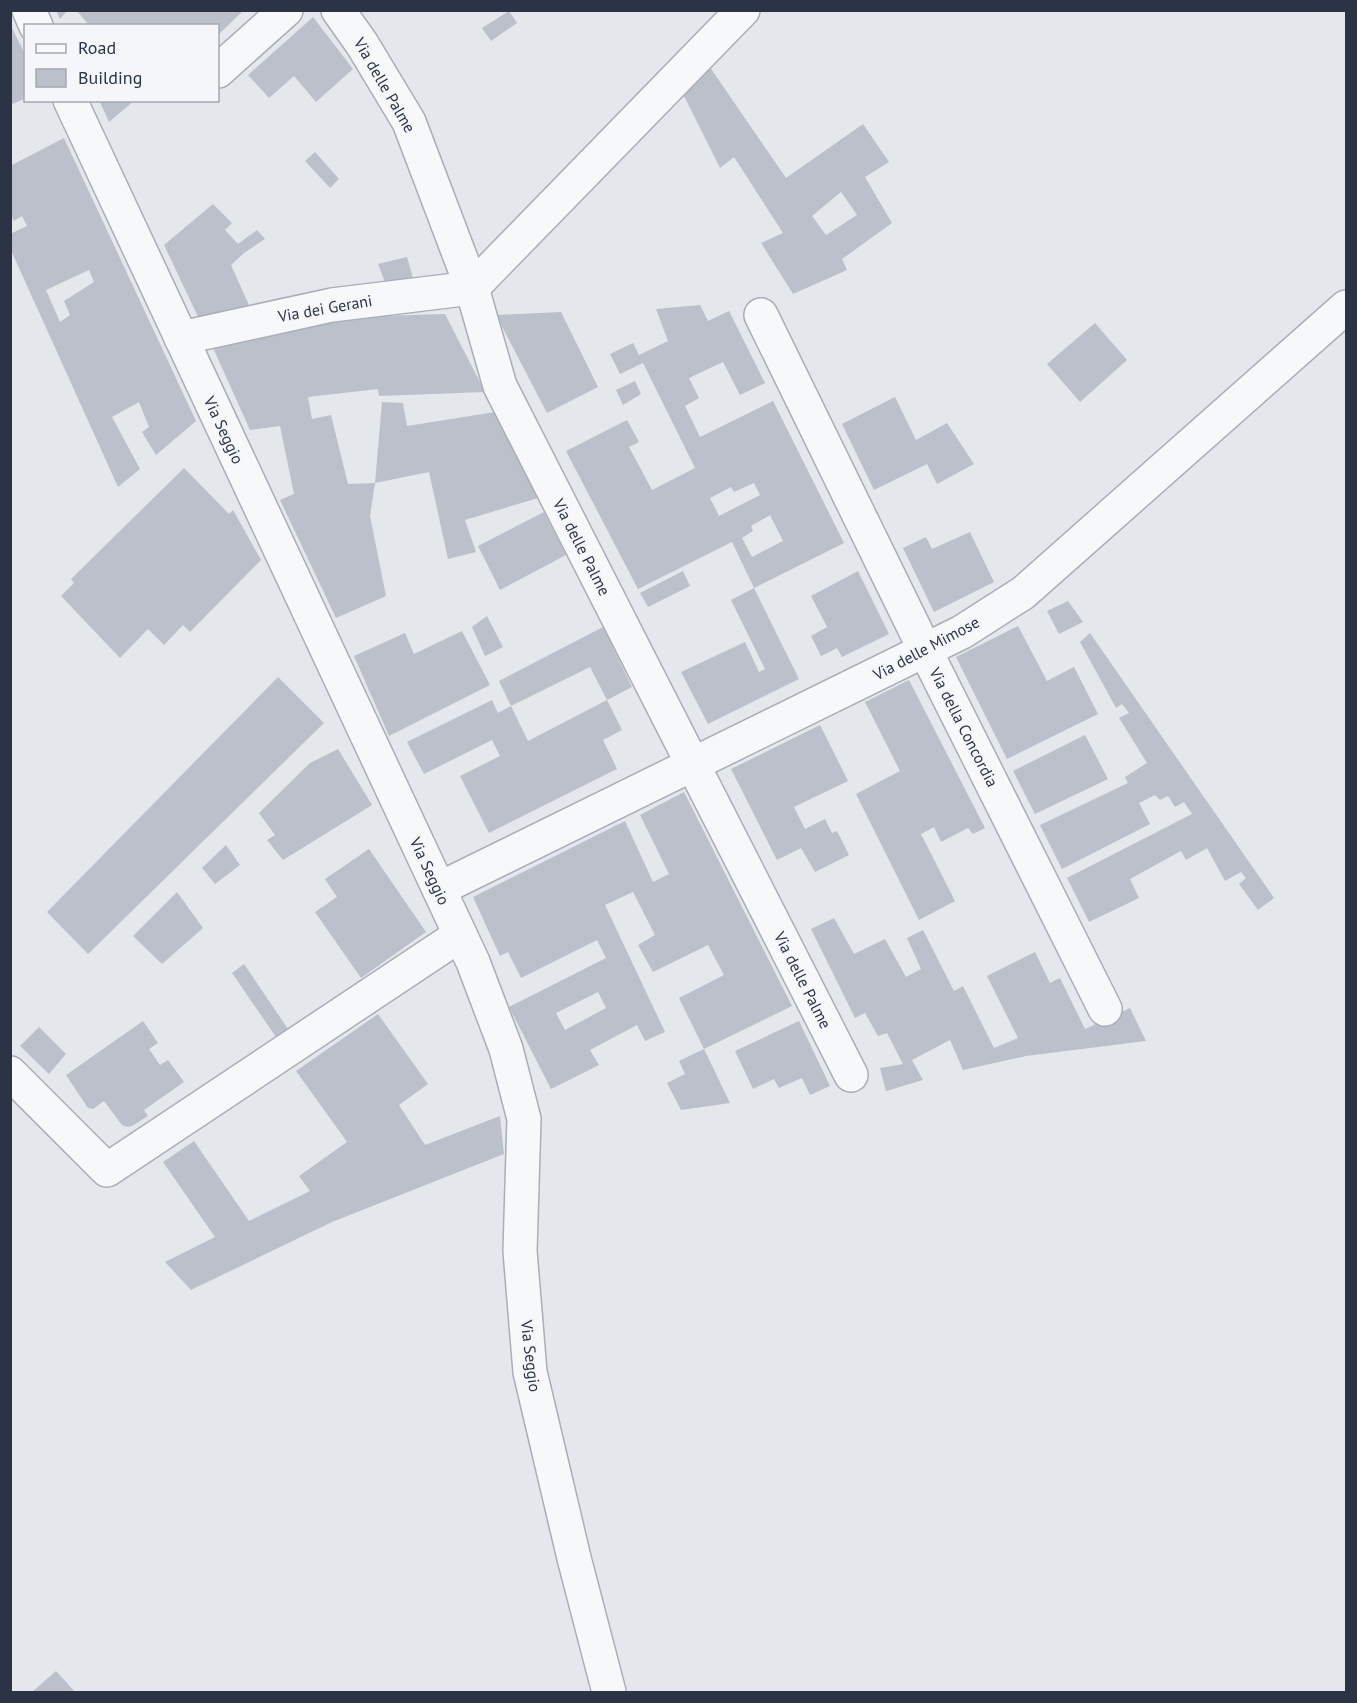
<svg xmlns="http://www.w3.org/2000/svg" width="1357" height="1703" font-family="'PT Sans',sans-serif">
	<rect width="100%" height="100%" fill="#e4e7ec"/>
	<!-- building -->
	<g fill="#bbc0ca" fill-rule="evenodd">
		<path d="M 56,10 L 68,10 L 60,19 Z"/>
		<path d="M 76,10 L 116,11 L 244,10 L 218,35 L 218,26 L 90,26 Z"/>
		<path d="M 509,11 L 517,23 L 491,41 L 482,28 Z"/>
		<path d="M 313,17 L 353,69 L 316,102 L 294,76 L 269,98 L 248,75 Z"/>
		<path d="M 10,24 L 26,56 L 26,98 L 10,105 Z"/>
		<path d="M 707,63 L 786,178 L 863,124 L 889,162 L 865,177 L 892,223 L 842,259 L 847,270 L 793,294 L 761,243 L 783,233 L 734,157 L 720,168 L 681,90 ZM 841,192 L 857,215 L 826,235 L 812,216 Z"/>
		<path d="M 99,100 L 135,100 L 109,122 Z"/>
		<path d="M 64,138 L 196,421 L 156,455 L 142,432 L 149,427 L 139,402 L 112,417 L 140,469 L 118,487 L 10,248 L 10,234 L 27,226 L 22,216 L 14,221 L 10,213 L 10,166 ZM 89,270 L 94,282 L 64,301 L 70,315 L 60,322 L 46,290 Z"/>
		<path d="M 315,152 L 339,179 L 330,188 L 305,161 Z"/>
		<path d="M 213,204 L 232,223 L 225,230 L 238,244 L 257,230 L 265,239 L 244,253 L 231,265 L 252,312 L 201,323 L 164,245 Z"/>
		<path d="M 407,257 L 413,278 L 386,285 L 378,264 Z"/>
		<path d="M 700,305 L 708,321 L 729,311 L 765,383 L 740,395 L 723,362 L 689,378 L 699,398 L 685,406 L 700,437 L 773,401 L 844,543 L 754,588 L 799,679 L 708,724 L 681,672 L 745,642 L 759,672 L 765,669 L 731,600 L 754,588 L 732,542 L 638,589 L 566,451 L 627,420 L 639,442 L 629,447 L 652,490 L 695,468 L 643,363 L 620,374 L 610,354 L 633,343 L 639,355 L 668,341 L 656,309 ZM 754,483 L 760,495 L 719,516 L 710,498 L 731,487 L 734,492 ZM 770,515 L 783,541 L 752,557 L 742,538 L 753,531 L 751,526 Z"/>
		<path d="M 561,312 L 598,387 L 547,413 L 496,315 Z"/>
		<path d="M 445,314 L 485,392 L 379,396 L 378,389 L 308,397 L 312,419 L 331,415 L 348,484 L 375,483 L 370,516 L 386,596 L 336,618 L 280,500 L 294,494 L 280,426 L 250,430 L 209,339 L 313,318 Z"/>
		<path d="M 1095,323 L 1127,360 L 1080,402 L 1047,364 Z"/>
		<path d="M 635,381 L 641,394 L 623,405 L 616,390 Z"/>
		<path d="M 895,397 L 916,440 L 947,423 L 974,464 L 937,484 L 927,464 L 874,490 L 842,424 Z"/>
		<path d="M 382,402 L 403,403 L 407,426 L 495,412 L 538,498 L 465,520 L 476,552 L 448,559 L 429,472 L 375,483 Z"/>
		<path d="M 184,468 L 229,514 L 233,510 L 261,560 L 190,632 L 183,625 L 164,645 L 148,629 L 120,658 L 61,596 L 74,583 L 71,579 Z"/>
		<path d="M 544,512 L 566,555 L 500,590 L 478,546 Z"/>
		<path d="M 970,532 L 994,582 L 934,612 L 903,548 L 926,537 L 932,549 Z"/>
		<path d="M 683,571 L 690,586 L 648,607 L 640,593 Z"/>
		<path d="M 858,571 L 889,634 L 842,657 L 837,648 L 821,656 L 811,636 L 827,627 L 811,596 Z"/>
		<path d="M 1068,601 L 1083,622 L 1059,634 L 1047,611 Z"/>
		<path d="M 487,616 L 503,647 L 485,656 L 472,627 Z"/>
		<path d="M 1018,626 L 1047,681 L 1074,667 L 1098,714 L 1007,759 L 956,657 Z"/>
		<path d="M 603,627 L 632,687 L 607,700 L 622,730 L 603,740 L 617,769 L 489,833 L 460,776 L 500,756 L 492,740 L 424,774 L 407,742 L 492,700 L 498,713 L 511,706 L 528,741 L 607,700 L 590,667 L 511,706 L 499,681 Z"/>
		<path d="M 462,631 L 490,685 L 389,736 L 354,656 L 405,633 L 414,654 Z"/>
		<path d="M 1090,633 L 1274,898 L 1258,910 L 1239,884 L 1246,878 L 1241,872 L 1225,881 L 1207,848 L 1186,860 L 1181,851 L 1130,879 L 1139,898 L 1089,922 L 1067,878 L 1192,814 L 1184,802 L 1175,807 L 1168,796 L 1160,800 L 1155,795 L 1139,803 L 1150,824 L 1062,869 L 1040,825 L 1128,783 L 1125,777 L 1147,763 L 1119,718 L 1129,713 L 1122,704 L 1116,708 L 1080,642 Z"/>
		<path d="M 278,677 L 324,723 L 88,954 L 47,912 Z"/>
		<path d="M 909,680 L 985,828 L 973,834 L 968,828 L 941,842 L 934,827 L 921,834 L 955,901 L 919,920 L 856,794 L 900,771 L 865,702 Z"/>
		<path d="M 820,725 L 848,781 L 794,807 L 805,829 L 825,819 L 832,833 L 837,831 L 849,855 L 815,872 L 801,848 L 777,860 L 731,769 Z"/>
		<path d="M 1085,735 L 1108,779 L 1035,814 L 1013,771 Z"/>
		<path d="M 338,749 L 372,805 L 283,860 L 267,840 L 275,835 L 259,813 L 310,763 Z"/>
		<path d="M 684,792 L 792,1006 L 704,1049 L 679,998 L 724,975 L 708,945 L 653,972 L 638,945 L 655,935 L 633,892 L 605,905 L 665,1032 L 645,1041 L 637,1025 L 590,1050 L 599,1065 L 551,1089 L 509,1007 L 606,958 L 597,940 L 521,978 L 508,952 L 500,956 L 473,897 L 625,821 L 653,882 L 669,874 L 640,815 ZM 598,992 L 606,1008 L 565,1030 L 556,1013 Z"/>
		<path d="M 226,845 L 240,865 L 215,884 L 202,868 Z"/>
		<path d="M 369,849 L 426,932 L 361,978 L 315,912 L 337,897 L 325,879 Z"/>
		<path d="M 177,892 L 203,928 L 162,964 L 133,936 Z"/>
		<path d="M 834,918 L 854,954 L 885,939 L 906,977 L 921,969 L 907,938 L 923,930 L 954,991 L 963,986 L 994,1048 L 1018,1038 L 987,976 L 1035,952 L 1050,983 L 1060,978 L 1085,1029 L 1130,1008 L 1146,1041 L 1026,1056 L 963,1070 L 950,1040 L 912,1060 L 923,1080 L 886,1091 L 880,1068 L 903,1064 L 887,1033 L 878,1036 L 865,1013 L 855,1018 L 811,929 Z"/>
		<path d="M 244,964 L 288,1029 L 276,1037 L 232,973 Z"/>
		<path d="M 378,1014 L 428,1084 L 399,1105 L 425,1145 L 500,1116 L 504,1154 L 332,1222 L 191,1290 L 165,1262 L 215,1237 L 163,1162 L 194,1141 L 249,1221 L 310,1191 L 299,1176 L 347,1142 L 296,1071 Z"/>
		<path d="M 143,1021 L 158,1043 L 149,1049 L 160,1065 L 168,1060 L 184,1082 L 144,1110 L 148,1116 L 132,1126 L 127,1127 L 122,1125 L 104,1101 L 93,1109 L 88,1108 L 66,1075 Z"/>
		<path d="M 799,1021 L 830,1086 L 810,1095 L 802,1078 L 779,1088 L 774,1079 L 753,1089 L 735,1051 Z"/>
		<path d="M 39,1027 L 66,1054 L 49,1074 L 20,1046 Z"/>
		<path d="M 704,1049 L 730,1103 L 681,1110 L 667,1083 L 685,1074 L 679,1061 Z"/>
		<path d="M 56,1671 L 75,1692 L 32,1692 Z"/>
	</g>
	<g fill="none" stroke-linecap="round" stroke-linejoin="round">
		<!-- minor casing -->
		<g stroke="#a9aeb7" stroke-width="36">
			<g id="minor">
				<path d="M 29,10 L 36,26"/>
				<path d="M 338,10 L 362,44 L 409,122 L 472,288 L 500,386 L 851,1075"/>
				<path d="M 218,71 L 286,10"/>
				<path d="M 70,100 L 473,962 L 506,1049 L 524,1119 L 520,1251 L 530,1372 L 574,1558 L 609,1692"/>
				<path d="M 761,315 L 925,650 L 1105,1009"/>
				<path d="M 181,338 L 332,305 L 472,288 L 743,10"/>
				<path d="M 439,889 L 962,632 L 1023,593 L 1346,307"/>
				<path d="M 10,1073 L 107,1170 L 460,935"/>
			</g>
		</g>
		<!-- minor -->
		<use href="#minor" stroke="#f7f8fa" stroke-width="33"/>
	</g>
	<g text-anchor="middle" stroke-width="4.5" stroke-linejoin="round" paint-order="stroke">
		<!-- street labels -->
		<g font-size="16" fill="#2b3445" stroke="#f4f6f9">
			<text transform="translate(385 85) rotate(60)" y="6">Via delle Palme</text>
			<text transform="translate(325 308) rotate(-10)" y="6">Via dei Gerani</text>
			<text transform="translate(224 430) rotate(65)" y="6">Via Seggio</text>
			<text transform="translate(582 547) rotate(63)" y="6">Via delle Palme</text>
			<text transform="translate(926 648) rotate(-28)" y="6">Via delle Mimose</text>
			<text transform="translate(964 727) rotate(63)" y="6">Via della Concordia</text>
			<text transform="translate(430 871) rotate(65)" y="6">Via Seggio</text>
			<text transform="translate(803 980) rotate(63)" y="6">Via delle Palme</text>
			<text transform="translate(531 1356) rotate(83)" y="6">Via Seggio</text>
		</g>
	</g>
	<!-- border -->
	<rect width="1357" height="1703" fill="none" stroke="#2b3445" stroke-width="24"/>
	<!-- legend -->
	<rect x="24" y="24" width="195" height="78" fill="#f4f6f9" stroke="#a4a8b1" stroke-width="1.5"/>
	<rect x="36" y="44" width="30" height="9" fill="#f7f8fa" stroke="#a4a8b1" stroke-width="1.5"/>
	<text x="78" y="54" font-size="18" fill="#2b3445">Road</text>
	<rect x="36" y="69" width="30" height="18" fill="#bbc0ca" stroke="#a4a8b1" stroke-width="1.5"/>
	<text x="78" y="84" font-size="18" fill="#2b3445">Building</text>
</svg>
